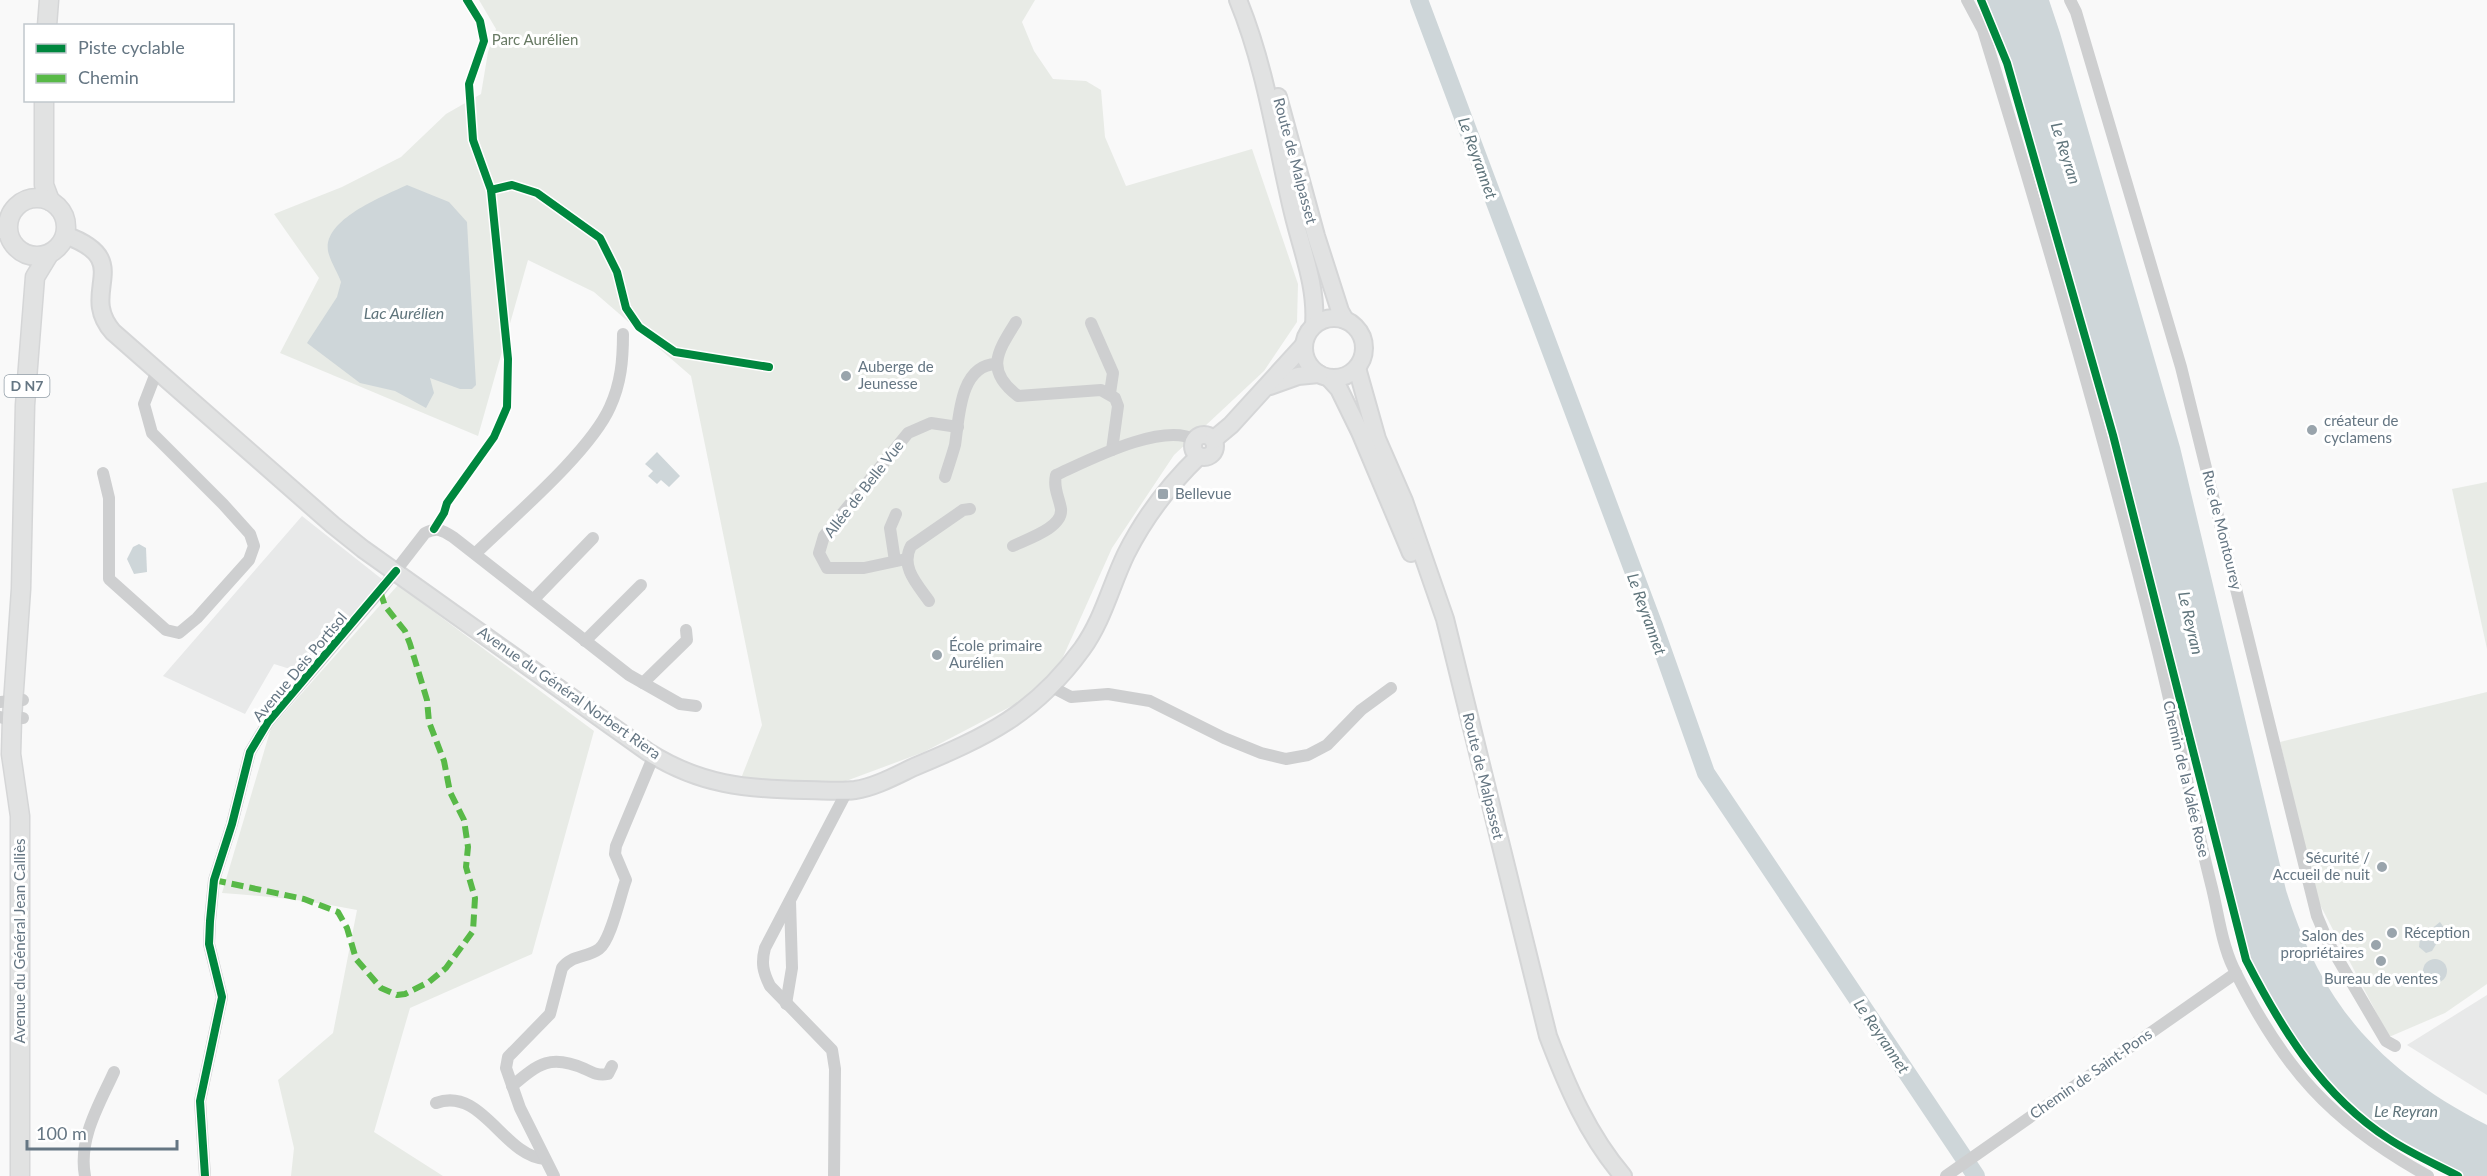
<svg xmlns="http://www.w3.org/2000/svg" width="2487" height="1176" font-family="Lato,sans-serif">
	<rect width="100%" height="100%" fill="#f9f9f9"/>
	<!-- built -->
	<g fill="#e8e9e9">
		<path d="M 302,516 L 383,580 L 303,673 L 274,664 L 245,714 L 163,676 Z"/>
		<path d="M 2487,995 L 2487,1095 L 2407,1045 Z"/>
	</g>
	<!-- green -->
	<g fill="#e8ebe6">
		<path d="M 479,0 L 1035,0 L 1022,22 L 1034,51 L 1053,79 L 1086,81 L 1101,90 L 1105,137 L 1126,186 L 1252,149 L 1298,284 L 1297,322 L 1264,371 L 1174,455 L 1112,548 L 1050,686 L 924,752 L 846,781 L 740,781 L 762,725 L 691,376 L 594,292 L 528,260 L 478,436 L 280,353 L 319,278 L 274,214 L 342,187 L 401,157 L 446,114 L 481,94 L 488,52 L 496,29 Z"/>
		<path d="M 2487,482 L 2487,649 L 2452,489 Z"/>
		<path d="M 398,585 L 594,731 L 532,954 L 410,1008 L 374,1132 L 443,1176 L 291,1176 L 294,1148 L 278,1080 L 333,1033 L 357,910 C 312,901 268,896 222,893 L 271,728 Z"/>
		<path d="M 2487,692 L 2487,984 L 2445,1013 L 2389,1037 L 2317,899 L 2280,742 Z"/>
	</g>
	<!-- water -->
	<g fill="#ced6d9">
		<path d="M 1986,0 L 2049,0 L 2060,33 L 2180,447 L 2286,890 C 2322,1006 2380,1070 2487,1125 L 2487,1176 L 2459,1176 L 2386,1133 L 2350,1105 L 2319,1072 L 2293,1039 L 2248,958 L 2226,881 L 2107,396 L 2008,60 Z"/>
		<path d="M 407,185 L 449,202 L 467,222 L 476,385 L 472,389 L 460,389 L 430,378 L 434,393 L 426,408 L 395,391 L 360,383 L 307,343 L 337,297 L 341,282 C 338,273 330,261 328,251 C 323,219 384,196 407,185 Z"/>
		<path d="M 657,452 L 680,476 L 669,487 L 661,480 L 657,484 L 648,476 L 653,471 L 645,464 Z"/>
		<path d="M 139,544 L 146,548 L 147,572 L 134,574 L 127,559 L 133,547 Z"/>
		<path d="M 2440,922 L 2445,929 L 2432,951 L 2426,953 L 2419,947 L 2420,938 Z"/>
		<circle cx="2435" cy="971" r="12"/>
	</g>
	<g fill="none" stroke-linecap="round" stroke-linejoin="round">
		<!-- river -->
		<path stroke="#ced6d9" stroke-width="18" d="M 1419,0 L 1654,626 L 1706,773 L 1976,1176"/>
		<!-- secondary casing -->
		<g stroke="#d5d6d7" stroke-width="20">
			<g id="secondary">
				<path d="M 1238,0 C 1266,68 1276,142 1293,213 C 1302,251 1317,286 1314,325"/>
				<path d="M 1278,97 L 1316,236 L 1340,311 L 1345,320"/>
				<path d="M 0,230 L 8,230"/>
				<path d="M 65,235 C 137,261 77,291 113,332 L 333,525 L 363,549 L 648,752 C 700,785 746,789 805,790 C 821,790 839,792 855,790 C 875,787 895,776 914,767 C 986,737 1035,714 1082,649 C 1103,620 1111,585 1126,554 C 1145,516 1169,485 1199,456"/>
				<circle cx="1334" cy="348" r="30"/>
				<path d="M 1357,368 L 1377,439 L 1404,501 L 1445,619 L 1548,1036 C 1567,1086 1588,1135 1623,1176"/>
				<path d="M 1329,378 L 1339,389 L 1360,432 L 1411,553"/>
				<path d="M 1270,386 L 1298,376 L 1319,374"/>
				<circle cx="1204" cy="446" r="11"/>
				<path d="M 1213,440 L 1231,425 L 1303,346"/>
			</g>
		</g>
		<!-- primary casing -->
		<g stroke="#d5d6d7" stroke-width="21">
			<g id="primary">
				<path d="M 47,26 L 49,0"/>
				<path d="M 44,100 L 44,185 L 50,201"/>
				<circle cx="37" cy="227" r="29"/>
				<path d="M 20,1176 L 20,816 L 11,754 L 12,718 L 21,589 L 25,405 L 35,277 L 49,254"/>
			</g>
		</g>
		<!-- street -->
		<g stroke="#cecfd0" stroke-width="12">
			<path d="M 1967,0 L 1983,30 C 2045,232 2104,434 2155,640 C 2176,722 2191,806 2212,888 C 2218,913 2222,944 2233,967 C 2282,1067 2330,1122 2428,1176"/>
			<path d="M 2070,0 L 2076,12 L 2181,367 L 2317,916 L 2328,942 L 2386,1041 L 2395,1046"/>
			<path d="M 1016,322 C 998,351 984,370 1018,396 L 1101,390 L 1115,398 L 1118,406 L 1112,450"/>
			<path d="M 1091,323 L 1113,373 L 1110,393"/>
			<path d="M 103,473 L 109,498 L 109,579 L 166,630 L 179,633 L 197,618 L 249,560 L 254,546 L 250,534 L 223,504 L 152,433 L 144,404 L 156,373"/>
			<path d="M 945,477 C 948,467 952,456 955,445 C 959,420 959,365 996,364"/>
			<path d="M 1013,546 C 1027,539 1063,528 1061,509 C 1059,497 1053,488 1056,475 C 1087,461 1163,421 1195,440"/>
			<path d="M 476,553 C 513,517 590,452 610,407 C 621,383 623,360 623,334"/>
			<path d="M 906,559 L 864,568 L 827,568 L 819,553 L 824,536 L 908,433 L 931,423 L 958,427"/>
			<path d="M 895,561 L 890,528 L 896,514"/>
			<path d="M 534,599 L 593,538"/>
			<path d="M 929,601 C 917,584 900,567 911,546 L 963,510 L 970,509"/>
			<path d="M 585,641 L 641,585"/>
			<path d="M 643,683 L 687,640 L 686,630"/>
			<path d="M 1050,686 L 1071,697 L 1108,694 L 1150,701 L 1224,738 L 1261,753 L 1286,759 L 1308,755 L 1327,745 L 1361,710 L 1391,688"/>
			<path d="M 0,702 L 23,700"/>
			<path d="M 0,717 L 7,719 L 23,718"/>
			<path d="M 786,1004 L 792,968 L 790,901"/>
			<path d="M 512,1086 C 539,1063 551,1054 585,1069 C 593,1073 599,1076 608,1074 L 612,1066"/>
			<path d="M 436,1103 C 482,1086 503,1156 545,1159"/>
			<path d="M 85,1176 C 78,1139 99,1105 114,1072"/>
			<path d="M 205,1176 L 200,1101 L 222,997 L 209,944 L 210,921 L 214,880 L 232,824 L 250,752 L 268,722 L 380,591 L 425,533 C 437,527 442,530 453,537 L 629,675 L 680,704 L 696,706"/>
			<path d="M 554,1176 L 520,1108 L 506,1068 L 508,1057 L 550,1014 L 562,968 C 571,955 587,958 599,949 C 611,940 620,896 626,880 L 615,854 L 616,846 L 654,755"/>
			<path d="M 834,1176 L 835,1069 L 832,1050 L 770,986 C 763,972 761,963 765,948 L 845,795 L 845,791"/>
			<path d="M 1946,1176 L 2236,973"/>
		</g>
		<!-- secondary -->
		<use href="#secondary" stroke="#e1e2e2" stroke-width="16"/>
		<!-- primary -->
		<use href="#primary" stroke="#e1e2e2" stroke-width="18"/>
		<!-- quiet -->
		<path stroke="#58b947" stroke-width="6" stroke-dasharray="12 6" stroke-linecap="butt" d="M 214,880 L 304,899 L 338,912 L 347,928 L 356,959 L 381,988 L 397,995 L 405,994 L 429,982 L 446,968 L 473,931 L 475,898 L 466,867 L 468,847 L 464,820 L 450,792 L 444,761 L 429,722 L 427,700 L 410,644 L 405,631 L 385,606 L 380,591"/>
		<!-- cycleway casing -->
		<g stroke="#fff" stroke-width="11">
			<g id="cycleway">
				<path d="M 467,0 L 480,21 L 484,41 L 469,84 L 473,140 L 491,190 L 512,185 L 537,193 L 600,238 L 617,272 L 626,308 L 639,327 L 675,352 L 769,367"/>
				<path d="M 1981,0 L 2007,63 L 2113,435 L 2246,960 C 2281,1028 2322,1096 2389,1139 C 2410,1153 2435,1164 2458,1176"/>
				<path d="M 434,529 L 444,513 L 447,503 L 494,437 L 507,407 L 508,359 L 491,190"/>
				<path d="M 205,1176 L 200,1101 L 222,997 L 209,944 L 210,921 L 214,880 L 232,824 L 250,752 L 268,722 L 396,571"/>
			</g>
		</g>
		<!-- cycleway -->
		<use href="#cycleway" stroke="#00873e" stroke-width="8"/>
	</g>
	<!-- markers -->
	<g fill="#99a4ac" stroke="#fff" stroke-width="2">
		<circle cx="846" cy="376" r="6"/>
		<circle cx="2312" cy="430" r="6"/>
		<rect x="1157" y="488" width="12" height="12" rx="3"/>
		<circle cx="937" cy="655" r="6"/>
		<circle cx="2382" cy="867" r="6"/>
		<circle cx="2392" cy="933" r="6"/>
		<circle cx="2376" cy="945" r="6"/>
		<circle cx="2381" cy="961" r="6"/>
	</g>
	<g text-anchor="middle" stroke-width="6" stroke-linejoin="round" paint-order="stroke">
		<!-- shield labels -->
		<rect fill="#fff" stroke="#939fa8" stroke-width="1.5" x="4.5" y="375" width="45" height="22" rx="4.5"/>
		<g font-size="14" font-weight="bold" fill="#657683">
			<text x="27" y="391">D N7</text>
		</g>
		<!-- park labels -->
		<g font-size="15" fill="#687a64" stroke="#fff">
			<text x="535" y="45">Parc Aurélien</text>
		</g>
		<!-- street labels -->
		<g font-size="15" fill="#657683" stroke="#fff">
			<text transform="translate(1295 161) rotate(75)" y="5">Route de Malpasset</text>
			<text transform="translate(864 489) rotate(-52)" y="5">Allée de Belle Vue</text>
			<text transform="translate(2222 530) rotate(76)" y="5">Rue de Montourey</text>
			<text transform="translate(300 667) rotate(-50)" y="5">Avenue Deis Portisol</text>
			<text transform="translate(569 693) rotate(35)" y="5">Avenue du Général Norbert Riera</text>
			<text transform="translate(1483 776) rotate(76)" y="5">Route de Malpasset</text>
			<text transform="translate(2186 779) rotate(77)" y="5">Chemin de la Valée Rose</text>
			<text transform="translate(20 941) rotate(-90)" y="5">Avenue du Général Jean Calliès</text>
			<text transform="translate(2091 1074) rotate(-35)" y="5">Chemin de Saint-Pons</text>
		</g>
		<!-- poi labels -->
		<g font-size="15" fill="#657683" stroke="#fff" text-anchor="start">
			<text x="858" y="372">Auberge de<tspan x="858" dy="17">Jeunesse</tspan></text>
			<text x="2324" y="426">créateur de<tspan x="2324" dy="17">cyclamens</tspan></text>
			<text x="1175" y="499">Bellevue</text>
			<text x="949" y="651">École primaire<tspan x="949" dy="17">Aurélien</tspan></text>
			<text x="2370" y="863" text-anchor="end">Sécurité /<tspan x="2370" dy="17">Accueil de nuit</tspan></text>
			<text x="2404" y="938">Réception</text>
			<text x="2364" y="941" text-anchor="end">Salon des<tspan x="2364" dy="17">propriétaires</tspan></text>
			<text x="2381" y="984" text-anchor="middle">Bureau de ventes</text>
		</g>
		<!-- water labels -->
		<g font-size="16" font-style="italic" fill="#60757c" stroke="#fff">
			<text transform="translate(2066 153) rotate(72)" y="6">Le Reyran</text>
			<text transform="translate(1478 158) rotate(70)" y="6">Le Reyrannet</text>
			<text x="404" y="319">Lac Aurélien</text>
			<text transform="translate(1647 614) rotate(70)" y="6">Le Reyrannet</text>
			<text transform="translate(2191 623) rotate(77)" y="6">Le Reyran</text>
			<text transform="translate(1882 1036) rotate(56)" y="6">Le Reyrannet</text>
			<text x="2406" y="1117">Le Reyran</text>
		</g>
	</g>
	<!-- legend -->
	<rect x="24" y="24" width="210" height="78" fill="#ffffff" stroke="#c1c8cd" stroke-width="1.5"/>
	<rect x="36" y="44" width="30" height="9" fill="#00873e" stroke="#c1c8cd" stroke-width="1.5"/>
	<text x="78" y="54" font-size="18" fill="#657683">Piste cyclable</text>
	<rect x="36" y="74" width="30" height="9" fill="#58b947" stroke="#c1c8cd" stroke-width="1.5"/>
	<text x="78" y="84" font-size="18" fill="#657683">Chemin</text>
	<!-- scale -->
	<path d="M27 1140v9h150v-9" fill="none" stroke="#657683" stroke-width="3"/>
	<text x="36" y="1140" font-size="18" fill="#657683" stroke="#ffffff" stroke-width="4.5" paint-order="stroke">100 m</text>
</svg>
